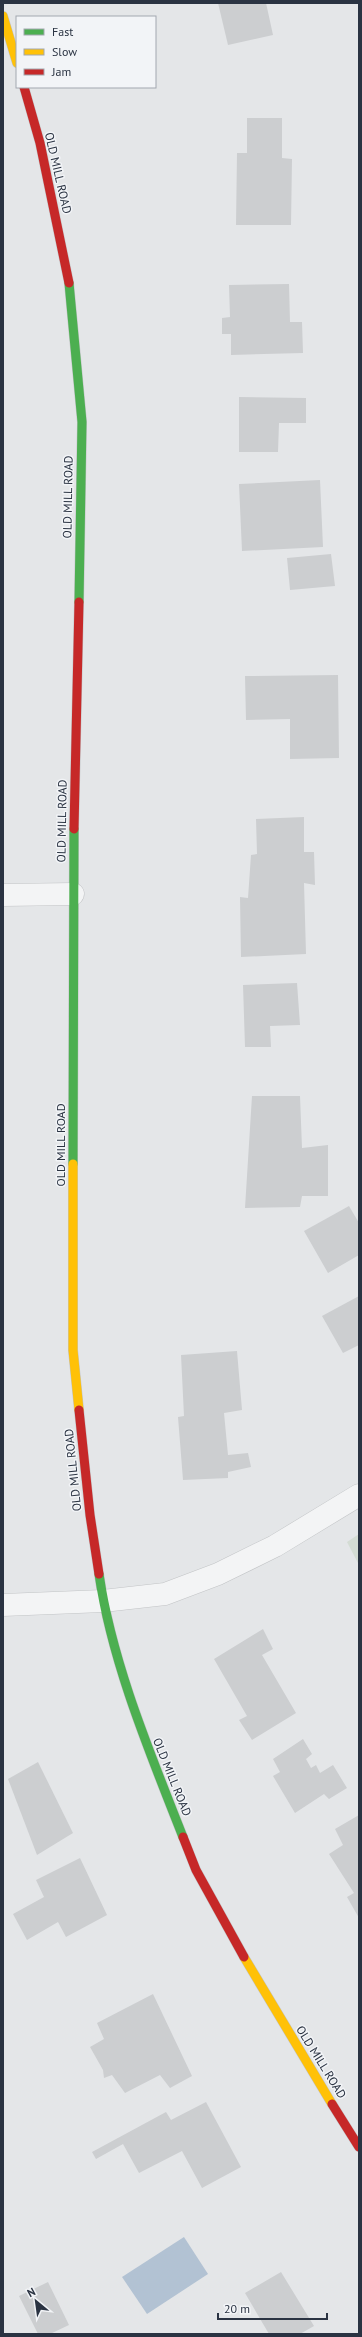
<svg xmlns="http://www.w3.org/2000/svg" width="362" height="2337" font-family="'PT Sans',sans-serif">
	<rect width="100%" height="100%" fill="#e4e6e8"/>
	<!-- green -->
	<path fill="#d4dcd4" d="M 359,1534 L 359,1565 L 347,1542 Z"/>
	<!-- water -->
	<path fill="#b2c2d3" d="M 184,2237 L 208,2274 L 147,2314 L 122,2277 Z"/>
	<!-- building -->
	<g fill="#ccced0">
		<path d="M 218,3 L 266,3 L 273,35 L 228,45 Z"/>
		<path d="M 247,118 L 282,118 L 282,158 L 292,159 L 291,225 L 236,225 L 237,153 L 247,153 Z"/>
		<path d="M 289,284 L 290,322 L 302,322 L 303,353 L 231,355 L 231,334 L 222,334 L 222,318 L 230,317 L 229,285 Z"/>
		<path d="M 239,397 L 306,398 L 306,423 L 279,423 L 278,452 L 239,452 Z"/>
		<path d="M 320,480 L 323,547 L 242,551 L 239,484 Z"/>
		<path d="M 331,554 L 335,586 L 290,590 L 287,558 Z"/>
		<path d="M 338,675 L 339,758 L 290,759 L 290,719 L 246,720 L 245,676 Z"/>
		<path d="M 304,817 L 304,852 L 314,852 L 315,885 L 304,883 L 306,954 L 241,957 L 240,897 L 248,898 L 251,855 L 257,854 L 256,819 Z"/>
		<path d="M 297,983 L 300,1025 L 270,1026 L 271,1047 L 245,1047 L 243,985 Z"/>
		<path d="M 252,1096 L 300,1096 L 302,1148 L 328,1145 L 328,1196 L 302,1196 L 300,1207 L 245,1208 Z"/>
		<path d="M 349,1206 L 359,1223 L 359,1255 L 328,1273 L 304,1231 Z"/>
		<path d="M 359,1296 L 359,1345 L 343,1353 L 322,1316 Z"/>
		<path d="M 237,1351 L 242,1410 L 224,1413 L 228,1455 L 248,1453 L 251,1467 L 228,1472 L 228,1478 L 183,1480 L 178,1417 L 184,1416 L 181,1355 Z"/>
		<path d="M 263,1629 L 273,1649 L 262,1655 L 296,1713 L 252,1740 L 239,1720 L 247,1716 L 214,1659 Z"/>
		<path d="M 303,1739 L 312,1754 L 306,1759 L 311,1768 L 316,1765 L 320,1773 L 333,1765 L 347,1788 L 329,1799 L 324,1794 L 295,1813 L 273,1776 L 280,1772 L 273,1759 Z"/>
		<path d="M 38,1762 L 73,1833 L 37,1855 L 8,1779 Z"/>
		<path d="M 359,1815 L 359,1918 L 347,1897 L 354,1893 L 329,1854 L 343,1845 L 335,1829 Z"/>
		<path d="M 80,1858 L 107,1915 L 66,1937 L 58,1922 L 27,1940 L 13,1914 L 44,1897 L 36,1880 Z"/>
		<path d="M 153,1994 L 192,2076 L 170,2088 L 160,2075 L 125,2093 L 112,2075 L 104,2078 L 103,2070 L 90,2047 L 104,2039 L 97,2023 Z"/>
		<path d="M 206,2102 L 241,2167 L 202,2188 L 182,2151 L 139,2173 L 123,2144 L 96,2159 L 92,2152 L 166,2112 L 171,2120 Z"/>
		<path d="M 281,2272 L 314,2326 L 300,2334 L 269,2334 L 245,2293 Z"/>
		<path d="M 48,2282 L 69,2325 L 50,2334 L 38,2334 L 19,2296 Z"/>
	</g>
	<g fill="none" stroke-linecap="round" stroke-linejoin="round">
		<!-- street casing -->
		<g stroke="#c2c4c6" stroke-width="23">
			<g id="street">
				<path d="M 3,895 L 73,894"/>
				<path d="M 3,1605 L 103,1601 L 165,1594 L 218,1574 L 275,1546 L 359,1495"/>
			</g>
		</g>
		<!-- fast casing -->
		<g stroke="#c2c4c6" stroke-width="10">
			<g id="fast">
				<path d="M 69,283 L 82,422 L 79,602"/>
				<path d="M 73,1164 L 74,829"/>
				<path d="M 99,1574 C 112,1663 150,1753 183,1837"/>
			</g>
		</g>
		<!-- slow casing -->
		<g stroke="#c2c4c6" stroke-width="10">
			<g id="slow">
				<path d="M 3,16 L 17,63"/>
				<path d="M 73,1164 L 73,1350 L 79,1410"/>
				<path d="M 244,1957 L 332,2104"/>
			</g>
		</g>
		<!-- jam casing -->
		<g stroke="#c2c4c6" stroke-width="10">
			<g id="jam">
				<path d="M 24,87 L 40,143 L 69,283"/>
				<path d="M 74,829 L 79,602"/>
				<path d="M 79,1410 L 90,1515 L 99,1574"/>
				<path d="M 183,1837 L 196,1870 L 244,1957"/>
				<path d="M 332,2104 L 359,2147"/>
			</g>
		</g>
		<!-- street -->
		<use href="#street" stroke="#f3f4f5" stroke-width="22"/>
		<!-- fast -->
		<use href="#fast" stroke="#4caf50" stroke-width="9"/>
		<!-- slow -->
		<use href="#slow" stroke="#ffc107" stroke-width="9"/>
		<!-- jam -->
		<use href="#jam" stroke="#c62828" stroke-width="9"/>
	</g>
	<g text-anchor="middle" stroke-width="3" stroke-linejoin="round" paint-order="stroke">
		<!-- street labels -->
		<g font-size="12" fill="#2a3342" stroke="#f2f4f7">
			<text transform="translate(58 173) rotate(77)" y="4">OLD MILL ROAD</text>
			<text transform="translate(68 497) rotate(-89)" y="4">OLD MILL ROAD</text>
			<text transform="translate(62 821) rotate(-89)" y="4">OLD MILL ROAD</text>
			<text transform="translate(61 1145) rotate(-90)" y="4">OLD MILL ROAD</text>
			<text transform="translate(73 1470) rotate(-96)" y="4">OLD MILL ROAD</text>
			<text transform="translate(172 1777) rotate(68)" y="4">OLD MILL ROAD</text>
			<text transform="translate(321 2062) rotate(58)" y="4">OLD MILL ROAD</text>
		</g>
	</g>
	<!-- border -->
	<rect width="362" height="2337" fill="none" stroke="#2a3342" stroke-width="8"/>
	<!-- legend -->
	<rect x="16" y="16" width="140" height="72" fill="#f2f4f7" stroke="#a2a7af"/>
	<rect x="24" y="29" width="20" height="6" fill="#4caf50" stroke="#a2a7af"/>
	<text x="52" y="36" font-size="12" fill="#2a3342">Fast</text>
	<rect x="24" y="49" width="20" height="6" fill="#ffc107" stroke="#a2a7af"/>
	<text x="52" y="56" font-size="12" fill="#2a3342">Slow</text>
	<rect x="24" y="69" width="20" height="6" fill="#c62828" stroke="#a2a7af"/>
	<text x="52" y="76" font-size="12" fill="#2a3342">Jam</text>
	<!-- north arrow -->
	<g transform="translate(36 2301) rotate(331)" stroke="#f2f4f7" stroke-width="3" paint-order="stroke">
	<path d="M0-3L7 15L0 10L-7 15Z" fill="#2a3342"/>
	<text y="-6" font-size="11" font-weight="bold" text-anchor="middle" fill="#2a3342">N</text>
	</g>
	<!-- scale -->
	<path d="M218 2313v6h109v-6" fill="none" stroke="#2a3342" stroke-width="2"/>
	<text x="224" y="2313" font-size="12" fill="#2a3342" stroke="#f2f4f7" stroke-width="3" paint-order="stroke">20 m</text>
</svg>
